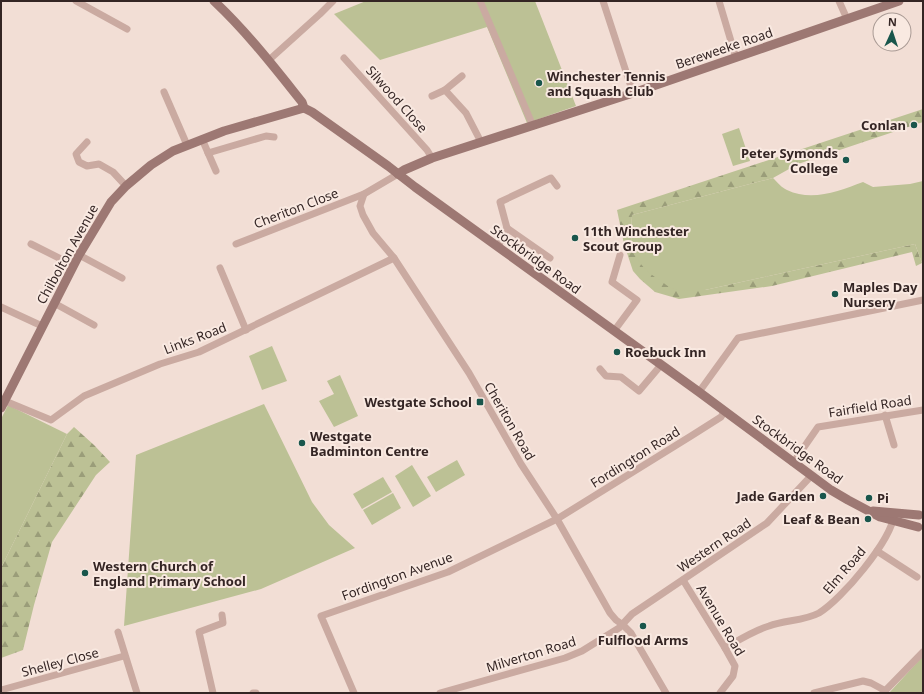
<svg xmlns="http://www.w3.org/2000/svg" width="924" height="694" font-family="'Noto Sans',sans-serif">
	<defs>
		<pattern id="forest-firs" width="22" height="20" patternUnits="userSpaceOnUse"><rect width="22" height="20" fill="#bcc195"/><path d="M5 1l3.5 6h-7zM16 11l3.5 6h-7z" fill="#9a9d79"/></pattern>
	</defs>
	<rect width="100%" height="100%" fill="#f2ded5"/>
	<!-- forest -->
	<g fill="url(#forest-firs)">
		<path d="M 923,109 L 923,122 L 798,164 L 773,178 L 632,215 L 631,233 L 633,249 L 705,290 L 915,244 L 922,263 L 916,266 L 912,252 L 772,286 L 679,299 L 655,292 L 640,279 L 633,271 L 624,244 L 617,210 Z"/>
		<path d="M 74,427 L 94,445 L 110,462 L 96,475 L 52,542 L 34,605 L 23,650 L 1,658 L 1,568 L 67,434 Z"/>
	</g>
	<!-- park -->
	<g fill="#bcc195">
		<path d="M 366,1 L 535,1 L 576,106 L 527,123 L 487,27 L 380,60 L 334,14 Z"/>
		<path d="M 739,128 L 750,161 L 733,166 L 722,134 Z"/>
		<path d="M 773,178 C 777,182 782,188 787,190 C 812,202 839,191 863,182 L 873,187 L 910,184 L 923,181 L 923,263 L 922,263 L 915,244 L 705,290 C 696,290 686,291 677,290 C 671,289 665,284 661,281 C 632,263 630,247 632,215 Z"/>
		<path d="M 272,346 L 287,381 L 262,390 L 249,356 Z"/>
		<path d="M 340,375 L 358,416 L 334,427 L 319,401 L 334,394 L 327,381 Z"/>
		<path d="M 264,404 L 312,502 L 329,525 L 355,548 L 261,589 L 124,626 L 136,455 Z"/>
		<path d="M 8,405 L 67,434 L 1,568 L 1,419 Z"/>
		<path d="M 457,460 L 465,475 L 436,492 L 427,477 Z"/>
		<path d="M 412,465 L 431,496 L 413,507 L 395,476 Z"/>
		<path d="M 383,477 L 392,492 L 362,509 L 353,494 Z"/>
		<path d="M 393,493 L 401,508 L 372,525 L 363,510 Z"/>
		<path d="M 923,656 L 923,693 L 889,693 Z"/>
	</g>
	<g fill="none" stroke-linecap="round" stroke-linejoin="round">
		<!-- street -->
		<g stroke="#caaaa1" stroke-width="7">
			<path d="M 76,1 L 127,29"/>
			<path d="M 480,1 L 533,126"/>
			<path d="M 603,1 L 633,93"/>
			<path d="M 719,1 L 736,58"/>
			<path d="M 839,1 L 847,19"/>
			<path d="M 344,58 L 427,150 L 432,158"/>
			<path d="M 269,60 L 320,14 L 333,1"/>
			<path d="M 445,90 L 462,76"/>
			<path d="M 164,92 L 187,145"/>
			<path d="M 432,96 L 445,90 L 466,113 L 481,142"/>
			<path d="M 202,139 L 216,171"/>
			<path d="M 87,142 L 76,154 L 79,162 L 87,166 L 99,164 L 113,172 L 126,186"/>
			<path d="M 208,153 L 266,136 L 274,137"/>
			<path d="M 398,174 L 364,194 L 360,206 L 363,215 L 373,233 L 394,258 L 469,373 L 521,464 L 557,519 L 610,613 L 616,620 L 623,625 L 631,633 L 666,693"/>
			<path d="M 507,228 L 550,258"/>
			<path d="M 31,244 L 73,265"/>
			<path d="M 236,244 L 364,194"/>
			<path d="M 498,247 L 507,228 L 500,202 L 551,178 L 557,186"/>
			<path d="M 79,255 L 122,278"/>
			<path d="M 220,268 L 246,330"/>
			<path d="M 54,303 L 94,325"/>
			<path d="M 1,307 L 42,326"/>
			<path d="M 614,331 L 637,300 L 612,282 L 620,255"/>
			<path d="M 600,369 L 606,376 L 621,377 L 639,391 L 661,365"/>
			<path d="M 699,392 L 738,338 L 923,300"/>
			<path d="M 5,401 L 51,420 L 84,396 L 160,364 L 199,352 L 394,258"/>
			<path d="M 885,415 L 894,445"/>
			<path d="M 793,463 L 818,427 L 923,410"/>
			<path d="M 877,551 L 917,577"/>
			<path d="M 683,580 L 725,648 L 735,666 L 733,676 L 720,693"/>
			<path d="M 118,632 L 137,693"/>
			<path d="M 725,648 C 739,640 753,631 769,626 C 785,620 804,621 819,613 C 841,600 891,541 894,515"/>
			<path d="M 1,690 L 124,656"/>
			<path d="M 213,693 L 199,632 L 223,623 L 222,615"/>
			<path d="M 253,693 L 256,693"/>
			<path d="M 354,693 L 321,616 L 448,572 L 557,519 L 691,436 L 721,417 L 724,412"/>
			<path d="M 440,693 L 565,658 L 582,651 L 619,628 L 632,614 L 767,523 L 811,476"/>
			<path d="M 814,693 L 863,681 L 871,683 L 884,690"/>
			<path d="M 883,693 L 923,652"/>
		</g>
		<!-- secondary -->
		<g stroke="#9d7873" stroke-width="9">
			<path d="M 214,1 C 247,32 274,67 302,102 L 304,108 L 312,112 L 388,166 L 415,187 L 699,392 L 831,490 L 848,500 L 880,517 L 918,527"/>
			<path d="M 398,174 L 404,170 L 432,158 L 633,93 L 899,1"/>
			<path d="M 1,408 L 79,255 L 111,202 L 126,186 L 151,165 L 173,151 L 224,131 L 304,108"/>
			<path d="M 873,511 L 919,515"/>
		</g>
	</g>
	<!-- markers -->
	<g fill="#19564c" stroke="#f9e9e1" stroke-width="1.5">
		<circle cx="539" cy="83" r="4"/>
		<circle cx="914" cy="125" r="4"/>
		<circle cx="846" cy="160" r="4"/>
		<circle cx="575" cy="238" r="4"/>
		<circle cx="835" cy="294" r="4"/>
		<circle cx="617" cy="352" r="4"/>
		<rect x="476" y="398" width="8" height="8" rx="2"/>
		<circle cx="302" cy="443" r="4"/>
		<circle cx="823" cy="496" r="4"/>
		<circle cx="869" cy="498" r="4"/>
		<circle cx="868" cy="519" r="4"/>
		<circle cx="85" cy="573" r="4"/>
		<circle cx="643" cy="626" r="4"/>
	</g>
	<g text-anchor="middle" stroke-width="4" stroke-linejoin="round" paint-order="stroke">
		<!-- street labels -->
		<g font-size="13" fill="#342524" stroke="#f9e9e1">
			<text transform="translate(724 48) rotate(-19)" y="5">Bereweeke Road</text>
			<text transform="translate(397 99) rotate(48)" y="5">Silwood Close</text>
			<text transform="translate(296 208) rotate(-21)" y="5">Cheriton Close</text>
			<text transform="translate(67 254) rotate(-61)" y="5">Chilbolton Avenue</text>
			<text transform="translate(536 259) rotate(36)" y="5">Stockbridge Road</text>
			<text transform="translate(195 338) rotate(-21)" y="5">Links Road</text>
			<text transform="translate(870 406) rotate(-9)" y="5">Fairfield Road</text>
			<text transform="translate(510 421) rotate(60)" y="5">Cheriton Road</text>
			<text transform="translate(798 449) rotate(36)" y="5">Stockbridge Road</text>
			<text transform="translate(635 457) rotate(-32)" y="5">Fordington Road</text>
			<text transform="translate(714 545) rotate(-34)" y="5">Western Road</text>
			<text transform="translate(844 570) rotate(-49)" y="5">Elm Road</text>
			<text transform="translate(397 576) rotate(-20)" y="5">Fordington Avenue</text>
			<text transform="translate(721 620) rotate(59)" y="5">Avenue Road</text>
			<text transform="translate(531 654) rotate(-17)" y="5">Milverton Road</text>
			<text transform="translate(60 662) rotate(-15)" y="5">Shelley Close</text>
		</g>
		<!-- poi labels -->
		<g font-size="13" font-weight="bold" fill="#342524" stroke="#f9e9e1" text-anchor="start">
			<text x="547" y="81">Winchester Tennis<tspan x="547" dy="15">and Squash Club</tspan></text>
			<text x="906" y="130" text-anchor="end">Conlan</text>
			<text x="838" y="158" text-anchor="end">Peter Symonds<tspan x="838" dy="15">College</tspan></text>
			<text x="583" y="236">11th Winchester<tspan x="583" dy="15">Scout Group</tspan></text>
			<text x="843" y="292">Maples Day<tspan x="843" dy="15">Nursery</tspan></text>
			<text x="625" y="357">Roebuck Inn</text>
			<text x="472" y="407" text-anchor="end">Westgate School</text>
			<text x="310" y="441">Westgate<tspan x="310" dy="15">Badminton Centre</tspan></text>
			<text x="815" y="501" text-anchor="end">Jade Garden</text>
			<text x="877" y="503">Pi</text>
			<text x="860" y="524" text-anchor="end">Leaf &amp; Bean</text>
			<text x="93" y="571">Western Church of<tspan x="93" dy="15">England Primary School</tspan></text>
			<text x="643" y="645" text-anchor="middle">Fulflood Arms</text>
		</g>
	</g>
	<!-- border -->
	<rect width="924" height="694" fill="none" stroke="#342524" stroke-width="4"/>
	<!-- north arrow -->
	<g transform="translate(892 32) rotate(3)"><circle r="19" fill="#f9e9e1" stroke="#aa9b95"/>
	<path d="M0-3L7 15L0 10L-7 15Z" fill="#19564c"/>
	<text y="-6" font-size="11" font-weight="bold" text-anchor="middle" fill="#342524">N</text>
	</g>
</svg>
